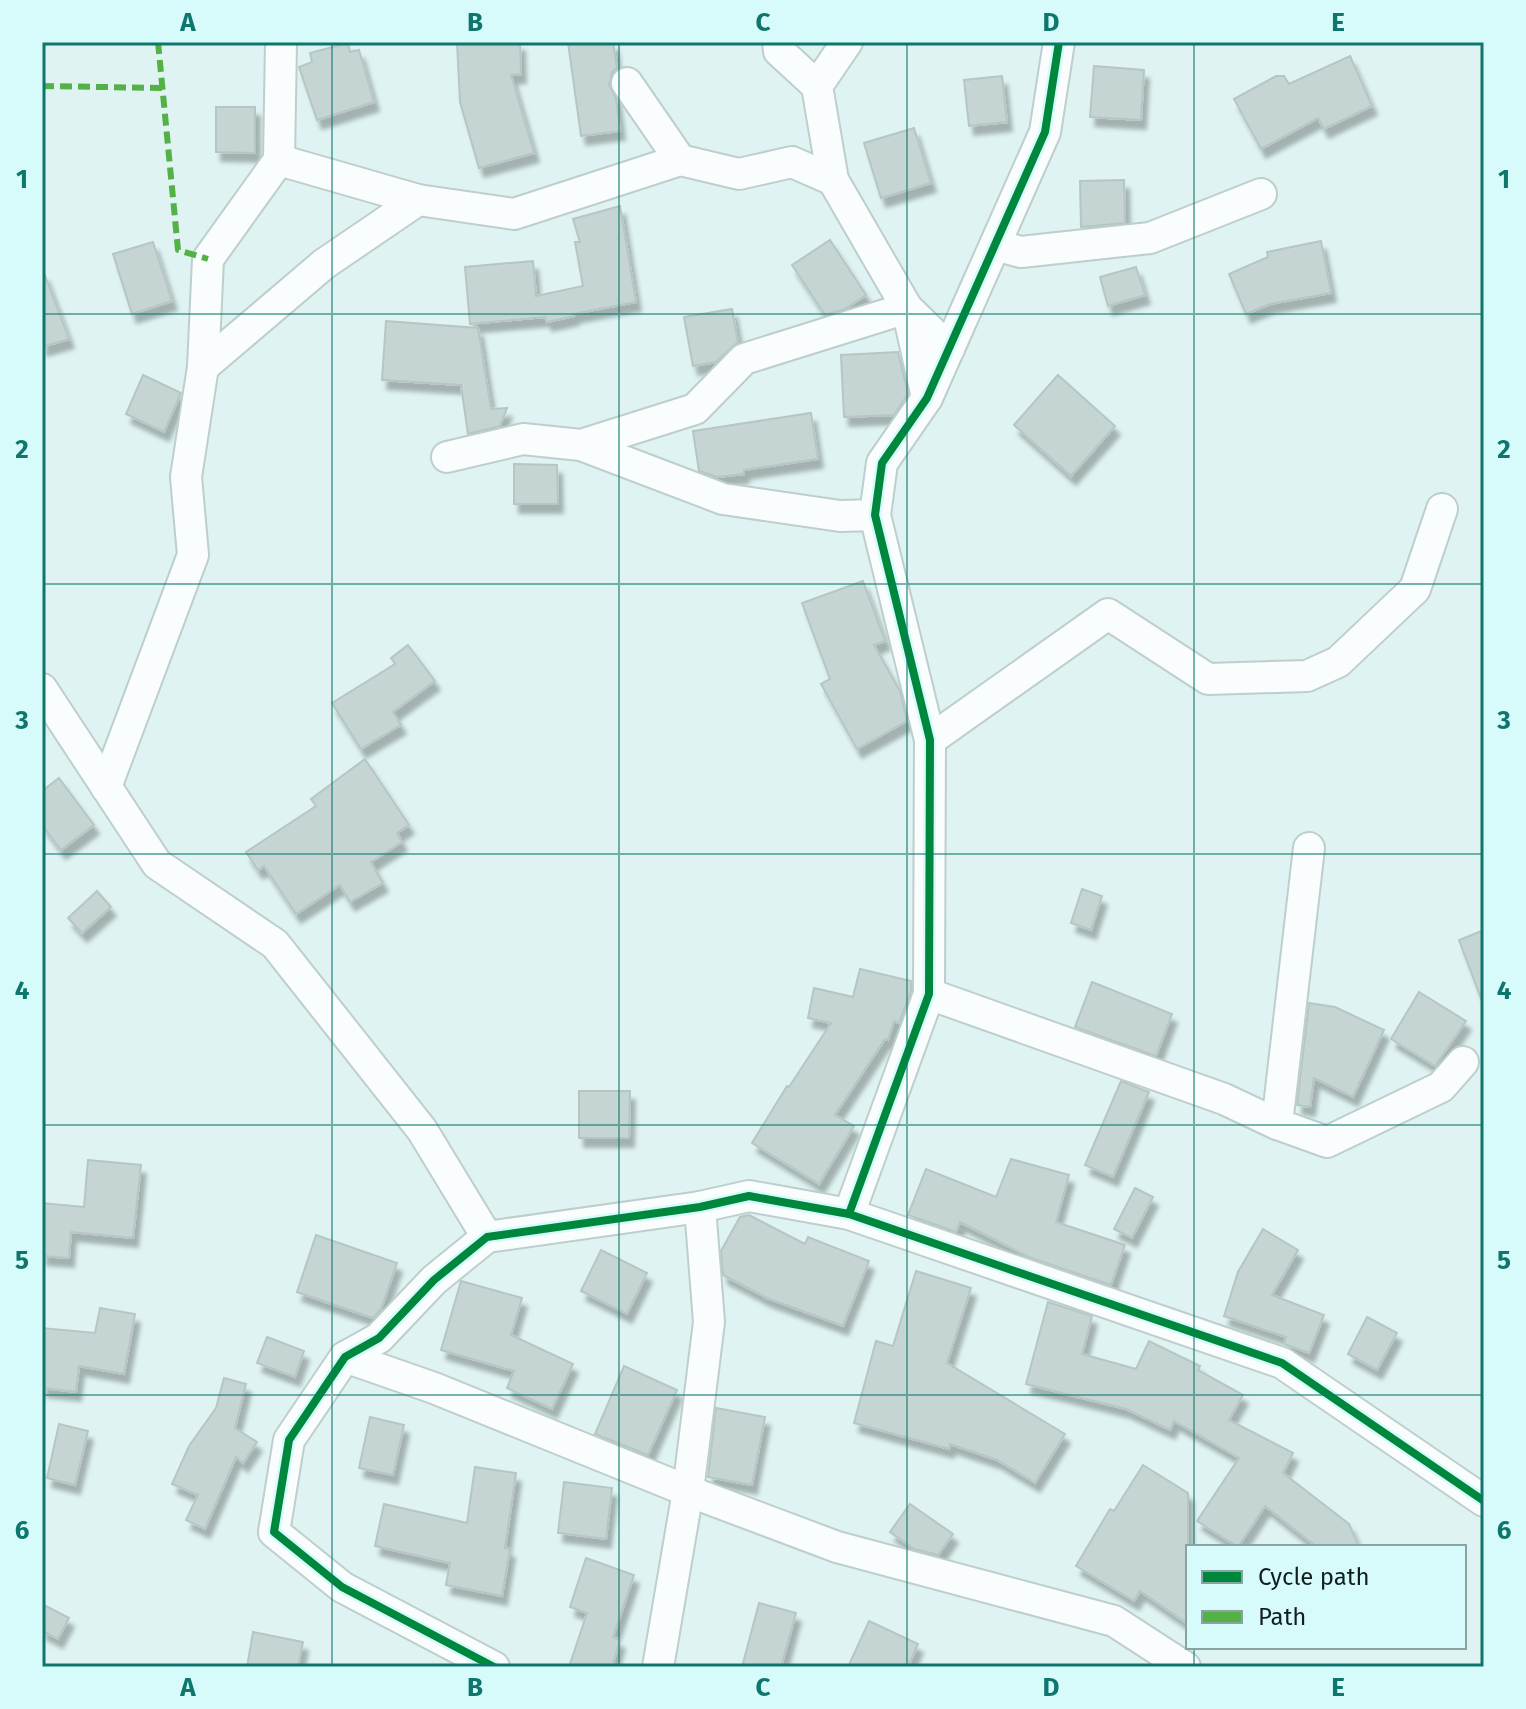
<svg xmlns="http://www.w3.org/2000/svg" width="1526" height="1709" font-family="'Fira Sans',sans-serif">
	<defs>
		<filter id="shadow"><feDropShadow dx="5" dy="9" stdDeviation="2" flood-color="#0004"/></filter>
	</defs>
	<rect width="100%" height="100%" fill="#def3f2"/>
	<!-- building -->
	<g fill="#c5d5d3" stroke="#b6c6c3" stroke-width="2" filter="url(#shadow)">
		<path d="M 457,42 L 520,42 L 521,74 L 511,75 L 534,153 L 479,168 L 460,102 Z"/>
		<path d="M 568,42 L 613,42 L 617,68 L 612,72 L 609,85 L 616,98 L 620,131 L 581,136 Z"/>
		<path d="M 348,43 L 350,52 L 359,50 L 374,102 L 317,120 L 299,67 L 312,62 L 310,53 Z"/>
		<path d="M 1350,56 L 1372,106 L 1324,129 L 1318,118 L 1261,149 L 1234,99 L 1276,76 L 1284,76 L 1289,84 Z"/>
		<path d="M 1094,66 L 1144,70 L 1141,120 L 1090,117 Z"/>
		<path d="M 1002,76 L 1007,122 L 969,126 L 964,80 Z"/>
		<path d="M 216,107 L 255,107 L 255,153 L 216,152 Z"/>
		<path d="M 914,128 L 931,183 L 881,198 L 864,143 Z"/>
		<path d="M 1124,180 L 1125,223 L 1081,227 L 1080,181 Z"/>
		<path d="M 620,206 L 636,302 L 573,314 L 574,316 L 547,322 L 545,317 L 470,324 L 465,267 L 533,261 L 536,296 L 583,286 L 575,242 L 580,242 L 573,219 Z"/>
		<path d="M 830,240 L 866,295 L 845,309 L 825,315 L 792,265 Z"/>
		<path d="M 1321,241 L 1331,293 L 1270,304 L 1246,314 L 1229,274 L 1268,257 L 1267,252 Z"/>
		<path d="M 153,242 L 172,301 L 132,314 L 113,254 Z"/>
		<path d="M 1136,267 L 1145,295 L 1108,306 L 1100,277 Z"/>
		<path d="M 42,273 L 44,273 L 69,339 L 42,347 Z"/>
		<path d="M 732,309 L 738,342 L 716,362 L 693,366 L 684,317 Z"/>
		<path d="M 386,321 L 478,328 L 491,409 L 507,408 L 500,426 L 468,434 L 461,385 L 382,380 Z"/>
		<path d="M 898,352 L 908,394 L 894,415 L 844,417 L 841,355 Z"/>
		<path d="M 143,375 L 181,393 L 164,432 L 126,414 Z"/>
		<path d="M 1058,375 L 1115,426 L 1071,476 L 1014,425 Z"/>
		<path d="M 811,413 L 818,459 L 744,470 L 744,474 L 717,477 L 699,471 L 693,431 Z"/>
		<path d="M 514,464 L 557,465 L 558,504 L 514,504 Z"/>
		<path d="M 863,581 L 885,641 L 874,645 L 900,691 L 907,721 L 857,749 L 821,684 L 830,679 L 802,603 Z"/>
		<path d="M 408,645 L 435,681 L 393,712 L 401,725 L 361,749 L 332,703 L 395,664 L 391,658 Z"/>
		<path d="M 365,759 L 409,825 L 397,833 L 402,842 L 371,862 L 383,883 L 350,902 L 340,885 L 296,914 L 264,866 L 258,870 L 246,852 L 316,806 L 311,799 Z"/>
		<path d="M 59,778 L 94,825 L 61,850 L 42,825 L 42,791 Z"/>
		<path d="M 1082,889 L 1102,896 L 1091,930 L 1071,923 Z"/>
		<path d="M 97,891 L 111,907 L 82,933 L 68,918 Z"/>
		<path d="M 1484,930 L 1484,1000 L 1482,1001 L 1459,940 Z"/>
		<path d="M 860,969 L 911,981 L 911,991 L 899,1023 L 894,1021 L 888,1040 L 885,1039 L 835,1115 L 854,1126 L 819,1184 L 752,1143 L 787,1086 L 789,1087 L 831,1023 L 808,1018 L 814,988 L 853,997 Z"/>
		<path d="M 1092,982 L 1172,1014 L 1156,1056 L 1075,1027 Z"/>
		<path d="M 1419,992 L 1466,1021 L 1435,1066 L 1391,1039 Z"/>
		<path d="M 1309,1003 L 1335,1007 L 1384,1030 L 1353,1097 L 1314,1078 L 1310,1107 L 1297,1105 Z"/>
		<path d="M 1121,1081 L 1149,1092 L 1113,1177 L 1085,1165 Z"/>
		<path d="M 579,1091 L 630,1091 L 629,1138 L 579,1138 Z"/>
		<path d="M 1011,1159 L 1069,1175 L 1056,1222 L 1125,1245 L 1111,1285 L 1031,1258 L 960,1222 L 956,1232 L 908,1215 L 926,1169 L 996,1197 Z"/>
		<path d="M 88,1160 L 141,1165 L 133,1238 L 71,1232 L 69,1258 L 42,1256 L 42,1203 L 84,1207 Z"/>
		<path d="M 1135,1188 L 1153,1197 L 1132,1238 L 1114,1229 Z"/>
		<path d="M 749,1215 L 805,1244 L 808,1237 L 869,1261 L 843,1326 L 767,1298 L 723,1275 L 721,1251 L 740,1217 Z"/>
		<path d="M 1263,1229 L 1298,1250 L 1272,1295 L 1324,1315 L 1309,1353 L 1284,1344 L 1286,1337 L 1224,1316 L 1238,1272 Z"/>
		<path d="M 316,1235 L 397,1263 L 381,1309 L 373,1318 L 297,1292 Z"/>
		<path d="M 601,1250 L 647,1273 L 627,1314 L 581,1291 Z"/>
		<path d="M 916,1271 L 971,1288 L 947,1363 L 1065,1434 L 1035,1483 L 997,1460 L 950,1444 L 949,1449 L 854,1423 L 876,1341 L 893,1346 Z"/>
		<path d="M 461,1281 L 522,1298 L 511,1335 L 573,1364 L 552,1409 L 507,1388 L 514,1371 L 441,1350 Z"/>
		<path d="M 1048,1302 L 1092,1316 L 1082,1354 L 1136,1369 L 1149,1341 L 1200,1366 L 1198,1370 L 1243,1395 L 1229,1420 L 1293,1453 L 1283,1473 L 1349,1524 L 1359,1547 L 1317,1547 L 1265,1506 L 1238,1547 L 1197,1521 L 1239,1458 L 1174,1421 L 1170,1430 L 1126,1409 L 1026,1384 Z"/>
		<path d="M 100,1308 L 135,1314 L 124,1374 L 79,1366 L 76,1392 L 42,1388 L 42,1328 L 95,1333 Z"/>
		<path d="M 1367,1317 L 1397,1333 L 1377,1370 L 1348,1354 Z"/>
		<path d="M 267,1337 L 304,1351 L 295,1377 L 257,1363 Z"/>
		<path d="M 624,1366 L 677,1390 L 648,1455 L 595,1434 Z"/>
		<path d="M 224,1378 L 246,1384 L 235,1428 L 257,1442 L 243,1463 L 236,1457 L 205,1529 L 186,1520 L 198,1495 L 172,1484 L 189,1446 L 216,1408 Z"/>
		<path d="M 716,1408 L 765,1417 L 752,1485 L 708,1477 Z"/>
		<path d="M 370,1417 L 404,1425 L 393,1475 L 359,1468 Z"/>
		<path d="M 59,1424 L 88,1431 L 75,1485 L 47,1478 Z"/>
		<path d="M 1143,1465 L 1188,1493 L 1188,1624 L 1140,1591 L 1134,1601 L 1076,1566 L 1110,1509 L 1114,1511 Z"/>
		<path d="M 475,1467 L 516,1473 L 505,1548 L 510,1549 L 502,1596 L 446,1585 L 450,1563 L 375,1546 L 384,1504 L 467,1523 Z"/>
		<path d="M 564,1482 L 612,1488 L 606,1539 L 558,1533 Z"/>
		<path d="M 910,1504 L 953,1534 L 938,1555 L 914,1549 L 890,1532 Z"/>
		<path d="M 586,1558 L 634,1575 L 613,1637 L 620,1640 L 612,1667 L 569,1667 L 587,1613 L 570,1607 Z"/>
		<path d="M 759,1603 L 796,1613 L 781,1667 L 742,1667 Z"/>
		<path d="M 42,1604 L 69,1618 L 58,1639 L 42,1631 Z"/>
		<path d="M 869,1621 L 918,1644 L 908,1667 L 848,1667 Z"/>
		<path d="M 253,1632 L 303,1642 L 298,1667 L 247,1667 Z"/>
	</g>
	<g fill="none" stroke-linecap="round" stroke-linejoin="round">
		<!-- street casing -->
		<g stroke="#bececd" stroke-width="34">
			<g id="street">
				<path d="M 778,42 L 779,51 L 817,86"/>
				<path d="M 847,42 L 817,86 L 833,180 L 907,308 L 927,398"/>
				<path d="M 627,83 L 680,160"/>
				<path d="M 279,160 L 418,200"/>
				<path d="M 995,245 L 1021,252 L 1150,238 L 1261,194"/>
				<path d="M 203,367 L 324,264 L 418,200 L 514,214 L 680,160 L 739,174 L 792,162 L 833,180"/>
				<path d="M 581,445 L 723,499 L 840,516 L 875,515"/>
				<path d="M 447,457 L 523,439 L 581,445 L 695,409 L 744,359 L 907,308 L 949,349"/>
				<path d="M 42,689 L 157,864 L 275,944 L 422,1130 L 487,1237"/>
				<path d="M 930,740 L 1108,614 L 1208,679 L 1307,676 L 1338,662 L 1415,589 L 1442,509"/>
				<path d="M 106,787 L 193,555 L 186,477 L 203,367 L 208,259 L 279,160 L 281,42"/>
				<path d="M 929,994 L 1224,1099 L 1277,1124 L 1327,1142 L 1441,1087 L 1463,1062"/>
				<path d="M 1277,1124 L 1309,848"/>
				<path d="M 849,1214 L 929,994 L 930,740 L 875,515 L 882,463 L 927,398 L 1045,132 L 1059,42"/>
				<path d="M 345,1357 L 434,1388 L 688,1491 L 837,1547 L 1114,1621 L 1185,1667"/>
				<path d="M 494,1667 L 342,1587 L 274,1532 L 289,1440 L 345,1357 L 379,1338 L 434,1280 L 487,1237 L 700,1207 L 749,1196 L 849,1214 L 1282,1363 L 1484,1501"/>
				<path d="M 658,1667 L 688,1491 L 709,1322 L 700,1207"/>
			</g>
		</g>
		<!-- street -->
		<use href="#street" stroke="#fafdfd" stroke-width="30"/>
		<!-- quiet -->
		<g stroke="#54b145" stroke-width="6" stroke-dasharray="12 6" stroke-linecap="butt">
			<path d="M 158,42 L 178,250 L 208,259"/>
			<path d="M 42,86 L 162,88"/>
		</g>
		<!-- cycleway casing -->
		<g stroke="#d6fbfa" stroke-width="13">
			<g id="cycleway">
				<path d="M 849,1214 L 929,994 L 930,740 L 875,515 L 882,463 L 927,398 L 1045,132 L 1059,42"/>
				<path d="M 494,1667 L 342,1587 L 274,1532 L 289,1440 L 345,1357 L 379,1338 L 434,1280 L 487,1237 L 700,1207 L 749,1196 L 849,1214 L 1282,1363 L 1484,1501"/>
			</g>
		</g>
		<!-- cycleway -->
		<use href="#cycleway" stroke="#00873e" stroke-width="8"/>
	</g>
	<!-- grid -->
	<path fill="none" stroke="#0f766e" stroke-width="2" stroke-opacity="0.55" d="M 332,42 L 332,1667M 619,42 L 619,1667M 907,42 L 907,1667M 1194,42 L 1194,1547M 42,314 L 1484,314M 42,584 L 1484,584M 42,854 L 1484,854M 42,1125 L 1484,1125M 42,1395 L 1484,1395M 1194,1647 L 1194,1667"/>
	<!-- border -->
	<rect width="1526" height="1709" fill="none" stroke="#d6fbfa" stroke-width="88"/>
	<!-- legend -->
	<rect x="1186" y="1545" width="280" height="104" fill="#d6fbfa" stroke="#87a3a2" stroke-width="2"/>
	<rect x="1202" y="1571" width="40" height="12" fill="#00873e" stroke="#87a3a2" stroke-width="2"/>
	<text x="1258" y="1585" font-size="24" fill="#111f1f">Cycle path</text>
	<rect x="1202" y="1611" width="40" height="12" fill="#54b145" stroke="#87a3a2" stroke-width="2"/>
	<text x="1258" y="1625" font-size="24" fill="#111f1f">Path</text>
	<rect x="44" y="44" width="1438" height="1621" fill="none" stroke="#0f766e" stroke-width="3"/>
	<g font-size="26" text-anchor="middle" font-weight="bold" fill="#0f766e">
		<text x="188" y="31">A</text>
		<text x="475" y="31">B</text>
		<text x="763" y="31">C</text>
		<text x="1051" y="31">D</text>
		<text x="1338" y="31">E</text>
		<text x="22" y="188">1</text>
		<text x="1504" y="188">1</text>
		<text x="22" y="458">2</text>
		<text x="1504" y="458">2</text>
		<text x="22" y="729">3</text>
		<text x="1504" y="729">3</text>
		<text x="22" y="999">4</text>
		<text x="1504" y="999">4</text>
		<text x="22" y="1269">5</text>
		<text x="1504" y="1269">5</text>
		<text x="22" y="1539">6</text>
		<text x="1504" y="1539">6</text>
		<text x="188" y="1696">A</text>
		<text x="475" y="1696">B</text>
		<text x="763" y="1696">C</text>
		<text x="1051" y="1696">D</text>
		<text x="1338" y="1696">E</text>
	</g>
</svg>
